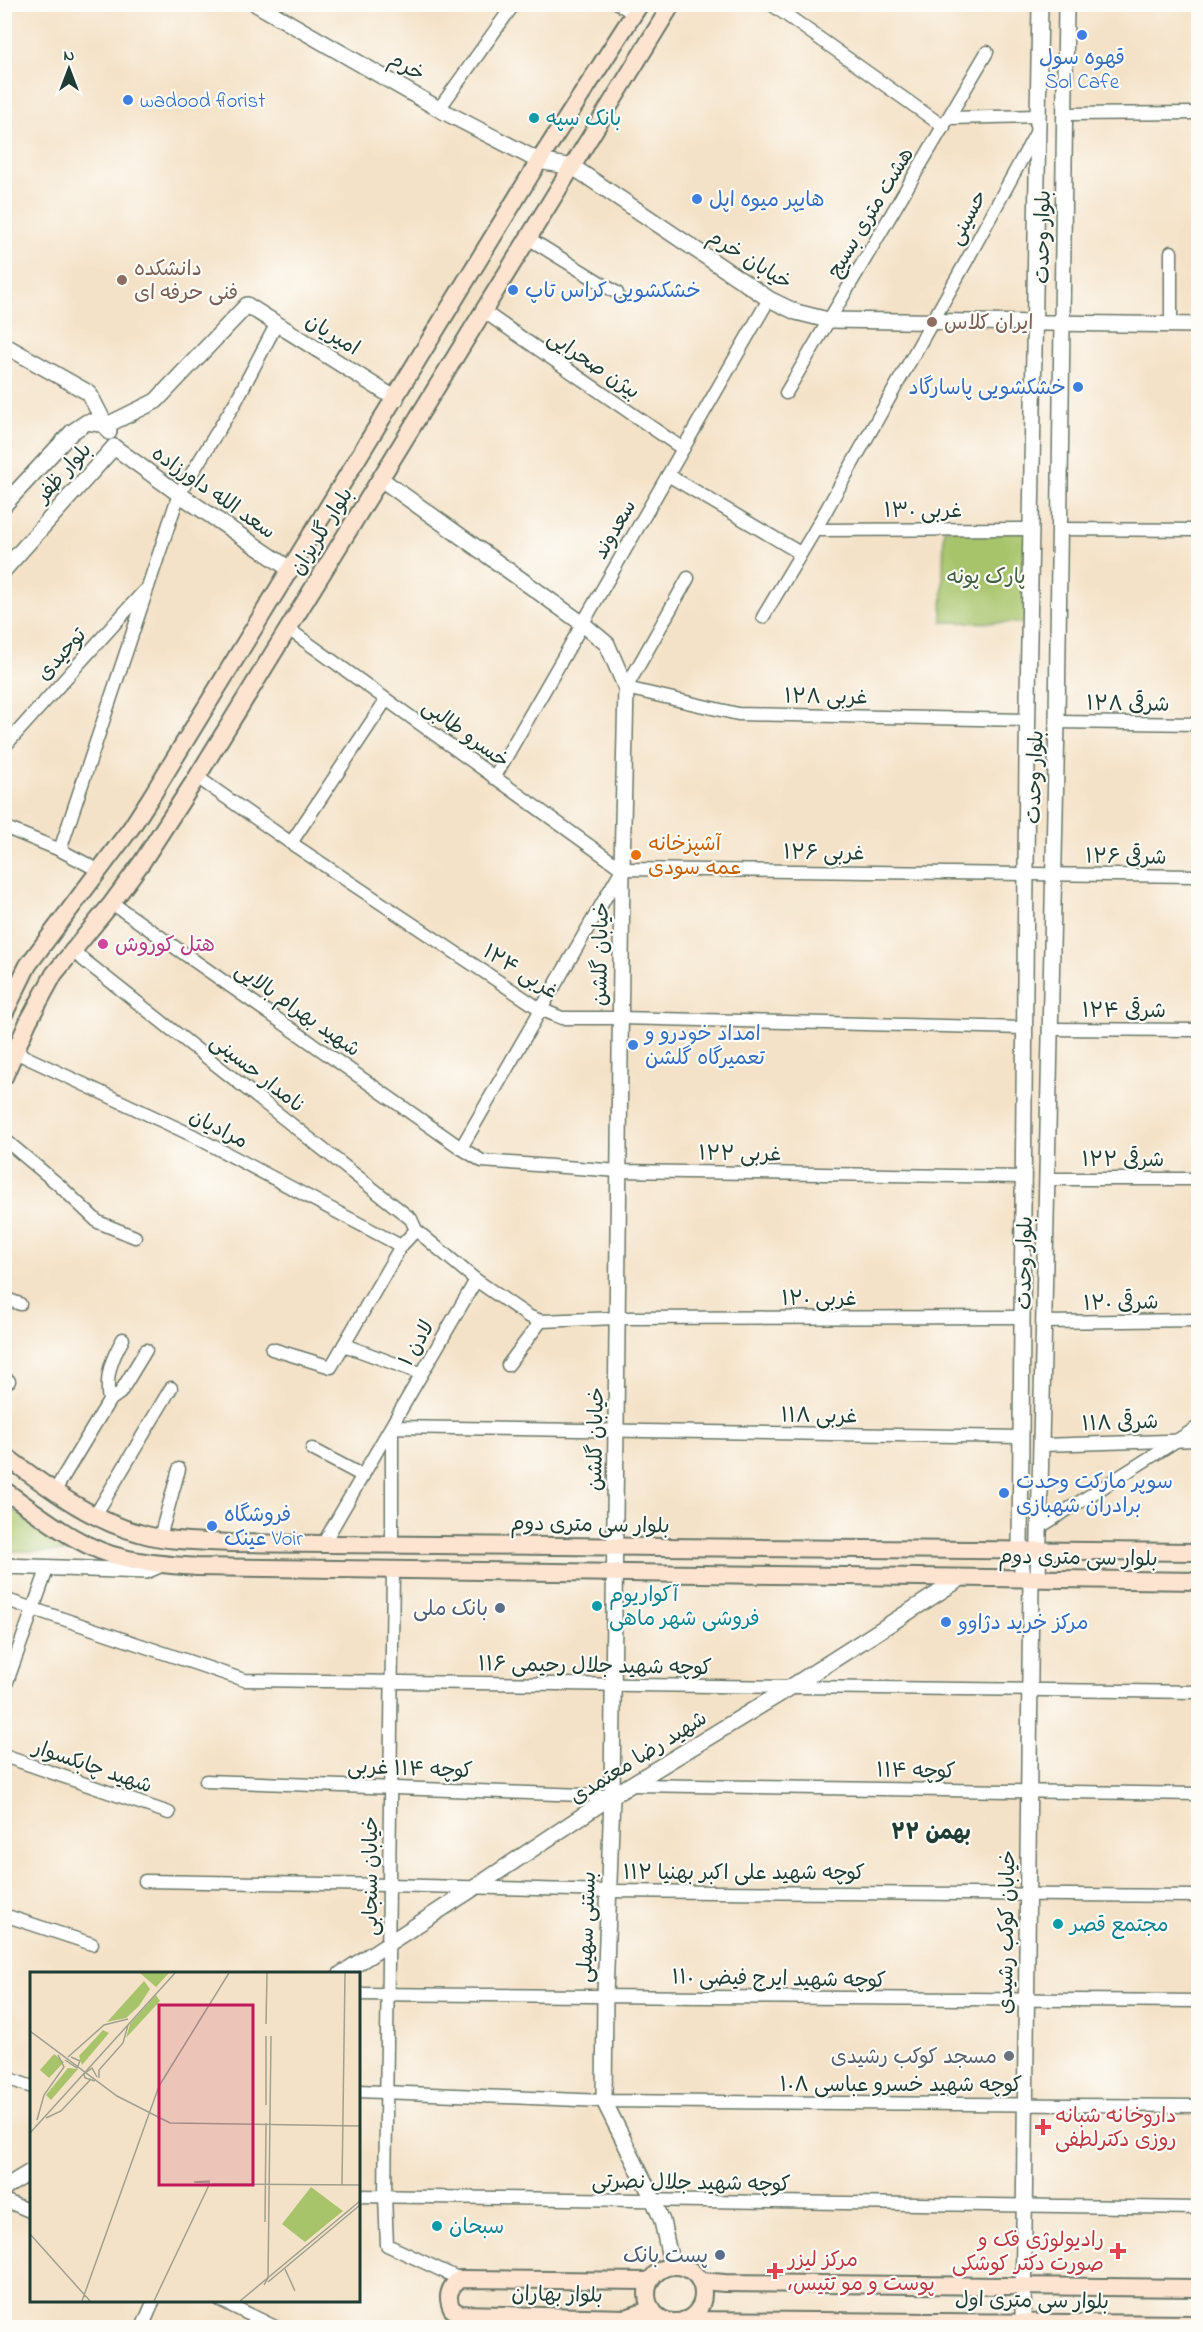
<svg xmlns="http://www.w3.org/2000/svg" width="1203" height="2332" font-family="'Indie Flower','Playpen Sans Arabic',sans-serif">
	<rect width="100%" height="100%" fill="#fdfcf7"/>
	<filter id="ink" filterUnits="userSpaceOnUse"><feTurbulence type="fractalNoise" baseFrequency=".0167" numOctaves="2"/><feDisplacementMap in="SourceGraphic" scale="12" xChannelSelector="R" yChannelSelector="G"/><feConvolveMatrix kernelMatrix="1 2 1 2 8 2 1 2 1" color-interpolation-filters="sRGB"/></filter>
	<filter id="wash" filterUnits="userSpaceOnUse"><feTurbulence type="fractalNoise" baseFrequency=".008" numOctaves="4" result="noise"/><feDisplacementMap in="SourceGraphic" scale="24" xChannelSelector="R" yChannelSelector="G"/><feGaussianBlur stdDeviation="1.35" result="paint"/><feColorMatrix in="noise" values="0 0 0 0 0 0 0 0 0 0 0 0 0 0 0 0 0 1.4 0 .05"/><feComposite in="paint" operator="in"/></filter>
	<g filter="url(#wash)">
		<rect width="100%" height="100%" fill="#f4e2c8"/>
		<!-- green -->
		<g fill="#a7c46b" stroke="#638050" stroke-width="1.5">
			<path d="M 944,529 L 1031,529 L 1030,623 L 942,622 Z"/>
			<path d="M 4,1504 L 5,1504 L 72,1552 L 5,1551 Z"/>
		</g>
	</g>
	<g filter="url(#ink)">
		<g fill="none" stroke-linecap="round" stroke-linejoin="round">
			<!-- minor casing -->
			<g stroke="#6a7768" stroke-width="15">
				<g id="minor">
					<path d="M 619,4 L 634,14"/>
					<path d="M 771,4 L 944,127"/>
					<path d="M 439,109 L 514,4"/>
					<path d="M 1065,114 L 1198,113"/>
					<path d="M 949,118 L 1037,116"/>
					<path d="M 528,238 L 617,293"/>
					<path d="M 1171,252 L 1171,324"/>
					<path d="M 483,311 L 683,449"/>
					<path d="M 786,393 L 987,52"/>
					<path d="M 668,475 L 800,553"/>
					<path d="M 1059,529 L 1198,530"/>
					<path d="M 815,530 L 1031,529"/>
					<path d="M 688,578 L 626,688 L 738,714 L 1028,720"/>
					<path d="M 763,617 L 815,530 L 967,260 L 1037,131"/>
					<path d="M 287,628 L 622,869"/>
					<path d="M 1057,722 L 1198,724"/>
					<path d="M 4,747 L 144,591"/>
					<path d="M 197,777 L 291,843 L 540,1009 L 562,1018 L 620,1018 L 1024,1028"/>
					<path d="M 494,778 L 769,299"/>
					<path d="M 4,827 L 60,850 L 98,870"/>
					<path d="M 291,843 L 386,700"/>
					<path d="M 60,850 L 179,494 L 235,403 L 277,323"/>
					<path d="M 622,869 L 1198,876"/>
					<path d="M 112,903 L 461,1148 L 482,1161 L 619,1171 L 1023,1177"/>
					<path d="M 71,950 L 411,1219 L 416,1230"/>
					<path d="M 4,980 L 18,985"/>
					<path d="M 1049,1029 L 1198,1030"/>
					<path d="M 15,1052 L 194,1136 L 401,1246"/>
					<path d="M 4,1139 L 59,1185 L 98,1222 L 135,1237"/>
					<path d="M 461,1148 L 622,869"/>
					<path d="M 1047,1179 L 1198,1179"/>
					<path d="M 4,1298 L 20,1304"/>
					<path d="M 1044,1322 L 1198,1320"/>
					<path d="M 344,1345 L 420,1373"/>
					<path d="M 272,1349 L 331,1367 L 401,1246 L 416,1230 L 476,1280 L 528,1316 L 541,1321 L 617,1318 L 1022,1317"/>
					<path d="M 508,1365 L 541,1321"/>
					<path d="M 4,1379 L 9,1381"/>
					<path d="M 109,1401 C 105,1376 111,1360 123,1339"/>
					<path d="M 1042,1445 L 1198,1440"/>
					<path d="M 312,1449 L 363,1476"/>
					<path d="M 54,1492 L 109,1401 L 120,1393 L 146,1350"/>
					<path d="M 96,1514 L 171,1388"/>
					<path d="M 1040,1527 L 1198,1427"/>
					<path d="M 160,1537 L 179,1469"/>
					<path d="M 323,1544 L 476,1280"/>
					<path d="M 392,1545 L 392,1427 L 1021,1437"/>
					<path d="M 393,1570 L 385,2196 L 387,2245 L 460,2279"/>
					<path d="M 4,1599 L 244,1680 L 1198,1692"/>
					<path d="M 4,1690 L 48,1567"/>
					<path d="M 4,1756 L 169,1813"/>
					<path d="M 206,1781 L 612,1796"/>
					<path d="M 633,1785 L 1198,1794"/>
					<path d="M 145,1881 L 389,1885 L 608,1891 L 1198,1896"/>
					<path d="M 4,1915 L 92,1944"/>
					<path d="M 358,1994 L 1198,2001"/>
					<path d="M 4,2077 L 32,2087"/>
					<path d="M 358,2091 L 604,2101 L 1198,2106"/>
					<path d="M 358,2196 L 1198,2208"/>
					<path d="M 4,2200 L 32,2212"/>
					<path d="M 220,2300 L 277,2328"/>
					<path d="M 142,2328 L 154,2300"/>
				</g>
			</g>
			<!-- tertiary casing -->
			<g stroke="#6a7768" stroke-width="18">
				<g id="tertiary">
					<path d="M 256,4 L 439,109 L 539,161 L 573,167 L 769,299 L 796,312 L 828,320 L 1198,325"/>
					<path d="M 4,345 L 89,393 L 109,432"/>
					<path d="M 114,447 L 179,494 L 291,570"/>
					<path d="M 381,479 L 583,624 L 607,644 L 626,688 L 622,869 L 612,1796 L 605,1996 L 604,2101 L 654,2201 L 662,2221 L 672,2267"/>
					<path d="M 4,505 L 72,432 L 87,422 L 107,425 L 156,401 L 247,305 L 396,399"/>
					<path d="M 4,570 L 114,447"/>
					<path d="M 4,1566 L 146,1571 L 162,1564"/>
					<path d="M 1023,1579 L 1020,1550 L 1021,1437 L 1027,756 L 1040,4"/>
					<path d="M 1038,1579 L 1057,722 L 1066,4"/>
					<path d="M 341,1974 L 474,1888 L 612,1796 L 791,1687 L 960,1579"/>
					<path d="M 4,2188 L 32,2171"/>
					<path d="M 1023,2322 L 1031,1579"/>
				</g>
			</g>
			<!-- secondary casing -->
			<g stroke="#6a7768" stroke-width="20">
				<g id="secondary">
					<path d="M 4,1014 L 28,965 L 131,828 L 151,797 L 539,161 L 640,4"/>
					<path d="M 4,1077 L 28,1022 L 54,974 L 112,903 L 142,862 L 197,777 L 672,4"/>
					<path d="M 4,1455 C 45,1485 89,1520 139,1533 C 168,1542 201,1541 230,1543 L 1198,1552"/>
					<path d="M 4,1490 C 40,1515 80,1549 124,1558 C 147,1564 173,1565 197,1567 L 1198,1581"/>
					<circle cx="675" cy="2294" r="28"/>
					<path d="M 650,2281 L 460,2279 C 449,2287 446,2297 452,2309 L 460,2314 L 626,2318 L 652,2309"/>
					<path d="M 700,2281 L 725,2283 L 1198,2288"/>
					<path d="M 685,2320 L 1198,2324"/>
					<path d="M 648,2328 L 654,2313"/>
				</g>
			</g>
			<!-- minor -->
			<use href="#minor" stroke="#fff" stroke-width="12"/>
			<!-- tertiary -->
			<use href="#tertiary" stroke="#fff" stroke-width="15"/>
			<!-- secondary -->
			<use href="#secondary" stroke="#fde4d1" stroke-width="16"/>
		</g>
	</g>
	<!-- markers -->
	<g fill="#3f7fe0" stroke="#fdfcf7" stroke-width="2">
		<circle cx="1082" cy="35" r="6"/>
		<circle cx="128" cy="100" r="6"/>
		<circle cx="697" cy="199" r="6"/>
		<circle cx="513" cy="290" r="6"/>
		<circle cx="1078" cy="387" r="6"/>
		<circle cx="633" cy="1045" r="6"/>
		<circle cx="1004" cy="1493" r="6"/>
		<circle cx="212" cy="1526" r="6"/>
		<circle cx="946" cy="1622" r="6"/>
	</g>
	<g fill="#0f9aa8" stroke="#fdfcf7" stroke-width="2">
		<circle cx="534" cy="118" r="6"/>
		<circle cx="597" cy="1606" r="6"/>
		<circle cx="1058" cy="1924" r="6"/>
		<circle cx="437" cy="2226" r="6"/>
	</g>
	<g fill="#8d6e63" stroke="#fdfcf7" stroke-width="2">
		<circle cx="122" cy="280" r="6"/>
		<circle cx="932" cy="322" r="6"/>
	</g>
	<circle fill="#e8710a" stroke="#fdfcf7" stroke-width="2" cx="636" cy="855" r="6"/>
	<circle fill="#d1479c" stroke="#fdfcf7" stroke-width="2" cx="103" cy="944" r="6"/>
	<g fill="#5c6f8a" stroke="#fdfcf7" stroke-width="2">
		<circle cx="500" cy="1608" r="6"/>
		<circle cx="720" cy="2255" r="6"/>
	</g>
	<circle fill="#6b7280" stroke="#fdfcf7" stroke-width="2" cx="1009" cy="2056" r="6"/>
	<g fill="#e0444e" stroke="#fdfcf7" stroke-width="2">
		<path d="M1040 2118h6v6h6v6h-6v6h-6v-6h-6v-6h6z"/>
		<path d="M1115 2242h6v6h6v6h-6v6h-6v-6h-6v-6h6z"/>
		<path d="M772 2262h6v6h6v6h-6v6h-6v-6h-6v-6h6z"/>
	</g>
	<g text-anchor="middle" stroke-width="4.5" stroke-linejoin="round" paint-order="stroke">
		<!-- shop labels -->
		<g font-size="21" fill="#366cbe" stroke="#fdfcf7" text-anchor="start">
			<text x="1082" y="64" text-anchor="middle">قهوه سول<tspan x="1082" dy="24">Sol Cafe</tspan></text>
			<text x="140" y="107">wadood florist</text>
			<text x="709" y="206">هایپر میوه اپل</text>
			<text x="525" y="297">خشکشویی کراس تاپ</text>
			<text x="1066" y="394" text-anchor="end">خشکشویی پاسارگاد</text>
			<text x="645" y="1040">امداد خودرو و<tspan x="645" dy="24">تعمیرگاه گلشن</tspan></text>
			<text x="1016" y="1488">سوپر مارکت وحدت<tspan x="1016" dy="24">برادران شهبازی</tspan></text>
			<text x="224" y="1521">فروشگاه<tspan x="224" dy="24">عینک Voir</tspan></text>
			<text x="958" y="1629">مرکز خرید دژاوو</text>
		</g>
		<!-- street labels -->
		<g font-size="21" fill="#1f3d34" stroke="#fdfcf7">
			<text transform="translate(407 66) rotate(30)" y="7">خرم</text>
			<text transform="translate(870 212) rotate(-59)" y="7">هشت متری بسیج</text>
			<text transform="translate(967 217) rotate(-62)" y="7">حسینی</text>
			<text transform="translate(1042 237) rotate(-89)" y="7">بلوار وحدت</text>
			<text transform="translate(750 259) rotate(32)" y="7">خیابان خرم</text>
			<text transform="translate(333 334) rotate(32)" y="7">امیریان</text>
			<text transform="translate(594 364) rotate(34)" y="7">بیژن صحرایی</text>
			<text transform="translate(63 472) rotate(-48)" y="7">بلوار ظفر</text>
			<text transform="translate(214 492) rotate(35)" y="7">سعد الله داورزاده</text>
			<text x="923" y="517">۱۳۰ غربی</text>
			<text transform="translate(614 529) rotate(-60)" y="7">سعدوند</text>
			<text transform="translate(321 531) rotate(-58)" y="7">بلوار گلریزان</text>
			<text transform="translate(61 654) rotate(-48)" y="7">توحیدی</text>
			<text transform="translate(826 696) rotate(1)" y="7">۱۲۸ غربی</text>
			<text transform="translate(1128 703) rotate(1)" y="7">۱۲۸ شرقی</text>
			<text transform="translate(466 733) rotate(36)" y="7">خسرو طالبی</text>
			<text transform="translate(1034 777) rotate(-88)" y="7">بلوار وحدت</text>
			<text transform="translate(824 852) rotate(1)" y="7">۱۲۶ غربی</text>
			<text transform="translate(1126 856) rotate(1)" y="7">۱۲۶ شرقی</text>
			<text transform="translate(600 954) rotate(-89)" y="7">خیابان گلشن</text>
			<text transform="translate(521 971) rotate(32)" y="7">۱۲۴ غربی</text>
			<text transform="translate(298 1009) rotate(35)" y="7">شهید بهرام بالایی</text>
			<text x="1124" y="1017">۱۲۴ شرقی</text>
			<text transform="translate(258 1073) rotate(38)" y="7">نامدار حسینی</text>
			<text transform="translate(219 1128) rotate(27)" y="7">مرادیان</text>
			<text transform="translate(740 1153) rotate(1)" y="7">۱۲۲ غربی</text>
			<text x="1123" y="1166">۱۲۲ شرقی</text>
			<text transform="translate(1024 1263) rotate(-89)" y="7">بلوار وحدت</text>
			<text x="819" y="1305">۱۲۰ غربی</text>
			<text transform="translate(1121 1302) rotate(-1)" y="7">۱۲۰ شرقی</text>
			<text transform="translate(416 1343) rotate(-60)" y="7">لادن ۱</text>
			<text transform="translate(819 1415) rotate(1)" y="7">۱۱۸ غربی</text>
			<text transform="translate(1120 1422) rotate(-2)" y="7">۱۱۸ شرقی</text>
			<text transform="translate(595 1439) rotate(-89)" y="7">خیابان گلشن</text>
			<text transform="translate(590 1524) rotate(1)" y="7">بلوار سی متری دوم</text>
			<text transform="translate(1078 1557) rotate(1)" y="7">بلوار سی متری دوم</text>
			<text transform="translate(595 1665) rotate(1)" y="7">کوچه شهید جلال رحیمی ۱۱۶</text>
			<text transform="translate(638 1757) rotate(-32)" y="7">شهید رضا معتمدی</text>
			<text transform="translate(93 1766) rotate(19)" y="7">شهید چابکسوار</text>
			<text transform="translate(410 1768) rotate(2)" y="7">کوچه ۱۱۴ غربی</text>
			<text transform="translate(916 1770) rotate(1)" y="7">کوچه ۱۱۴</text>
			<text x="744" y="1879">کوچه شهید علی اکبر بهنیا ۱۱۲</text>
			<text transform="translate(370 1876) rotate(-90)" y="7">خیابان سنجابی</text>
			<text transform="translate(586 1927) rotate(-88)" y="7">بستنی سهیلی</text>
			<text transform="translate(1006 1932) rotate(-89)" y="7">خیابان کوکب رشیدی</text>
			<text transform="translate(779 1978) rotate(1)" y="7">کوچه شهید ایرج فیضی ۱۱۰</text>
			<text x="901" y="2091">کوچه شهید خسرو عباسی ۱۰۸</text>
			<text transform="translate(691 2182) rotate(1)" y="7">کوچه شهید جلال نصرتی</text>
			<text transform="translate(557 2294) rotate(1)" y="7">بلوار بهاران</text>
			<text transform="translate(1032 2300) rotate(1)" y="7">بلوار سی متری اول</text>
		</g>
		<!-- culture labels -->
		<g font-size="21" fill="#0d838f" stroke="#fdfcf7" text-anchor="start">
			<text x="546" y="125">بانک سپه</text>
			<text x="609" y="1601">آکواریوم<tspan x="609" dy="24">فروشی شهر ماهی</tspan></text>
			<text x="1070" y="1931">مجتمع قصر</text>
			<text x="449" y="2233">سبحان</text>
		</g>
		<!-- education labels -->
		<g font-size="21" fill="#785e54" stroke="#fdfcf7" text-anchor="start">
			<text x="134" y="275">دانشکده<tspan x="134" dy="24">فنی حرفه ای</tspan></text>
			<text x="944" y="329">ایران کلاس</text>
		</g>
		<!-- park labels -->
		<g font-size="21" fill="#415f42" stroke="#fdfcf7">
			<text x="986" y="583">پارک پونه</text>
		</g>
		<!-- food labels -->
		<g font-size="21" fill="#c56008" stroke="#fdfcf7" text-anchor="start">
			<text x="648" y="850">آشپزخانه<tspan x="648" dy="24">عمه سودی</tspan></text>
		</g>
		<!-- hotel labels -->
		<g font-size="21" fill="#b23c85" stroke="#fdfcf7" text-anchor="start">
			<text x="115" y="951">هتل کوروش</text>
		</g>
		<!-- service labels -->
		<g font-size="21" fill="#4e5e75" stroke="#fdfcf7" text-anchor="end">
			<text x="488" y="1615">بانک ملی</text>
			<text x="708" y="2262">پست بانک</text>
		</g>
		<!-- worship labels -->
		<g font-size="21" fill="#5b616d" stroke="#fdfcf7" text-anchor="end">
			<text x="997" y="2063">مسجد کوکب رشیدی</text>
		</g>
		<!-- health labels -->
		<g font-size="21" fill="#be3a42" stroke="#fdfcf7" text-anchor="start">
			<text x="1055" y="2122">داروخانه شبانه<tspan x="1055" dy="24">روزی دکترلطفی</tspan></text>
			<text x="1104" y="2246" text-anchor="end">رادیولوژی فک و<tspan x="1104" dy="24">صورت دکتر کوشکی</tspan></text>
			<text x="788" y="2266">مرکز لیزر<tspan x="788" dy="24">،پوست و مو تتیس</tspan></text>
		</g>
		<!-- neighbourhood labels -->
		<g font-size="22" font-weight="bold" fill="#1f3d34" stroke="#fdfcf7">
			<text x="931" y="1839">۲۲ بهمن</text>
		</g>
	</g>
	<!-- overview -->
	<g transform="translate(30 1972)">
		<rect width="330" height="330" fill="#f4e2c8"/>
		<path d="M 110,1 L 139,1 L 126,15 ZM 114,9 L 120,17 L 109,34 L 96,46 L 77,50 ZM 126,23 L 130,29 L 96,66 L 100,52 ZM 73,58 L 79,61 L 52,93 L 49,84 ZM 24,82 L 34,90 L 19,106 L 10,98 ZM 38,96 L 48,97 L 21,128 L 16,123 ZM 281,215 L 313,239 L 275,270 L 252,252 Z" fill="#a7c46b"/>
		<path fill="none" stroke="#9fa08d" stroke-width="1.5" d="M 236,52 L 237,1M 0,59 L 87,124 L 140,151 L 330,154M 38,85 L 74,53 L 98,47M 35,88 L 47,96 L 50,89 L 41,85M 69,106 L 69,98 L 93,71 L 98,53M 65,109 L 55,106 L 54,102 L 62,96 L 67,105M 236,133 L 236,64M 16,146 L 31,139 L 61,107M 7,148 L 14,123 L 34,95 L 28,83M 0,161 L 145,1M 180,209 L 164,210 L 180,211M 182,212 L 330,213M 312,213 L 315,1M 235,250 L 236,151M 0,262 L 60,329M 255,297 L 265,319M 238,310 L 330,233M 234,313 L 238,306 L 241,64M 52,329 L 129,114 L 199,1M 124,329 L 180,211M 210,329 L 330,229"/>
		<path fill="#c2185b" fill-opacity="0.15" stroke="#c2185b" stroke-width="3" d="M 129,33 L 223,33 L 223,213 L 129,213 Z"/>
		<rect width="330" height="330" fill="none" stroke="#1f3d34" stroke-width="3"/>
	</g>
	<!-- margin -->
	<rect width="1203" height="2332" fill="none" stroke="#fdfcf7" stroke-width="24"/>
	<!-- north arrow -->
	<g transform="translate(69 69)" stroke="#fdfcf7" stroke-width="4.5" paint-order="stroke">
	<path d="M0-4.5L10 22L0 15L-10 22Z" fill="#1f3d34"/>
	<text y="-9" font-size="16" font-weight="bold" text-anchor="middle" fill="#1f3d34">N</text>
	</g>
</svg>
